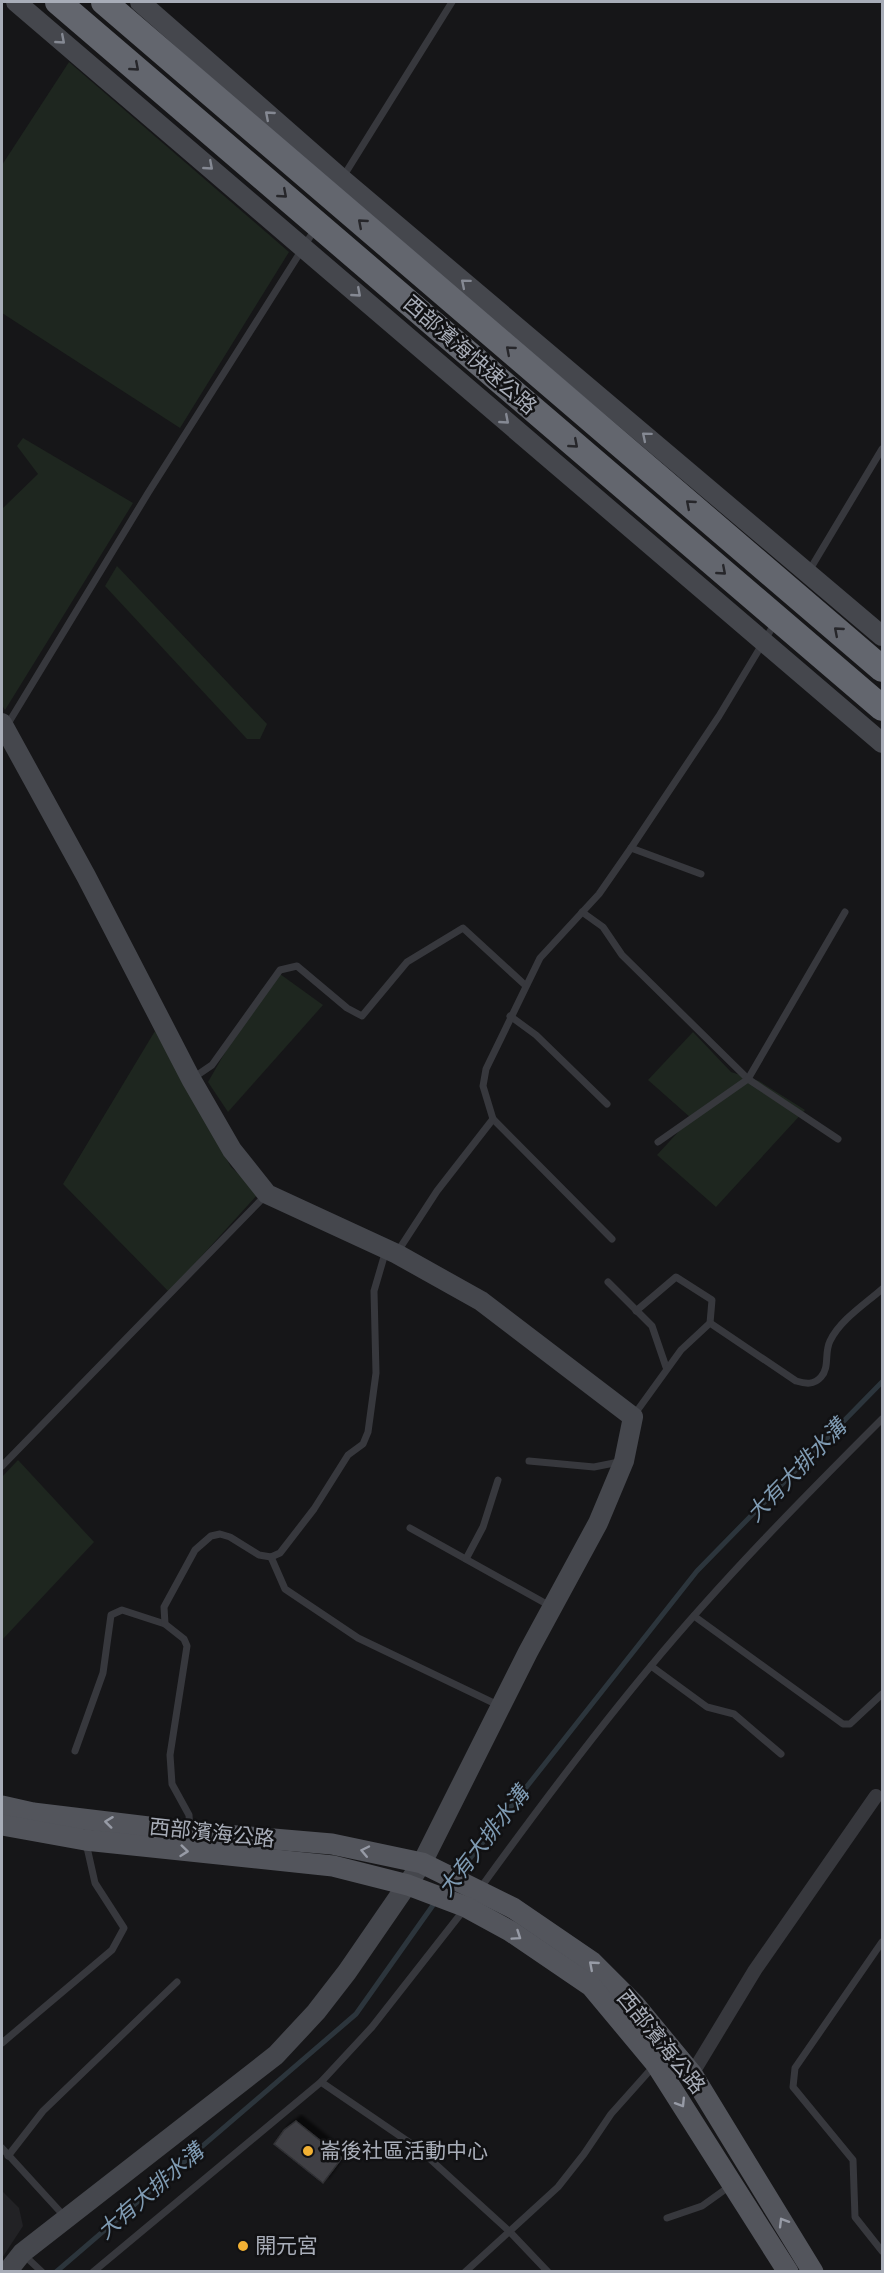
<svg xmlns="http://www.w3.org/2000/svg" width="884" height="2273" font-family="'Roboto Condensed','Noto Sans TC',sans-serif">
	<defs>
		<filter id="shadow"><feDropShadow dx="5.5" dy="-5.5" stdDeviation="1.5" flood-color="#0009"/></filter>
	</defs>
	<rect width="100%" height="100%" fill="#161618"/>
	<!-- built -->
	<path fill="#222225" d="M 2,2191 L 19,2208 L 23,2226 L 2,2258 Z"/>
	<!-- green -->
	<g fill="#1e261f">
		<path d="M 69,62 L 289,252 L 180,428 L 2,313 L 2,165 Z"/>
		<path d="M 23,438 L 133,503 L 5,710 L 2,705 L 2,509 L 38,474 L 17,446 Z"/>
		<path d="M 117,566 L 267,724 L 260,739 L 247,739 L 105,586 Z"/>
		<path d="M 280,974 L 323,1005 L 228,1112 L 208,1082 L 261,990 Z"/>
		<path d="M 155,1031 L 231,1167 L 259,1193 L 169,1292 L 63,1184 Z"/>
		<path d="M 693,1032 L 731,1072 L 759,1081 L 805,1110 L 716,1207 L 657,1155 L 691,1118 L 648,1080 Z"/>
		<path d="M 18,1460 L 94,1542 L 2,1640 L 2,1477 Z"/>
	</g>
	<g fill="none" stroke-linecap="round" stroke-linejoin="round">
		<!-- stream -->
		<g stroke="#2c353c" stroke-width="5">
			<path d="M 457,1875 L 697,1571 L 882,1382"/>
			<path d="M 56,2272 L 356,2014 L 436,1901"/>
		</g>
	</g>
	<!-- building -->
	<path fill="#404145" stroke="#303034" stroke-width="1.5" filter="url(#shadow)" d="M 296,2121 L 342,2158 L 323,2183 L 274,2144 L 284,2130 Z"/>
	<g fill="none" stroke-linecap="round" stroke-linejoin="round">
		<!-- lane -->
		<g stroke="#37383d" stroke-width="7">
			<path d="M 343,177 L 452,2"/>
			<path d="M 809,571 L 882,449"/>
			<path d="M 6,727 L 148,493 L 315,229"/>
			<path d="M 631,848 L 701,874"/>
			<path d="M 582,912 L 603,927 L 622,955 L 748,1079 L 838,1139"/>
			<path d="M 510,1016 L 536,1035 L 607,1104"/>
			<path d="M 193,1078 L 212,1065 L 280,970 L 297,966 L 347,1008 L 362,1016 L 407,962 L 463,928 L 525,985"/>
			<path d="M 493,1119 L 612,1239"/>
			<path d="M 658,1142 L 748,1079 L 845,912"/>
			<path d="M 398,1251 L 437,1191 L 493,1119 L 483,1086 L 486,1069 L 540,958 L 599,894 L 631,848 L 719,716 L 775,623"/>
			<path d="M 608,1282 L 652,1326 L 666,1367"/>
			<path d="M 636,1311 L 676,1277 L 712,1300 L 710,1323"/>
			<path d="M 634,1415 L 681,1350 L 710,1323 L 796,1381 C 806,1384 814,1385 821,1377 C 830,1367 824,1353 830,1341 C 840,1320 865,1304 882,1289"/>
			<path d="M 529,1461 L 594,1467 L 619,1462"/>
			<path d="M 2,1466 L 266,1195"/>
			<path d="M 410,1528 L 552,1607"/>
			<path d="M 271,1557 L 285,1589 L 358,1638 L 500,1706"/>
			<path d="M 466,1559 L 483,1527 L 498,1480"/>
			<path d="M 694,1616 L 843,1724 L 850,1724 L 882,1694"/>
			<path d="M 651,1666 L 707,1707 L 734,1714 L 781,1754"/>
			<path d="M 75,1751 L 103,1673 L 111,1615 L 122,1610 L 165,1624"/>
			<path d="M 190,1830 L 189,1815 L 172,1784 L 170,1755 L 187,1646 L 184,1639 L 165,1624 L 164,1607 L 195,1550 L 211,1536 L 220,1534 L 230,1537 L 259,1555 L 271,1557 L 280,1553 L 314,1509 L 348,1455 L 363,1444 L 368,1432 L 376,1373 L 374,1291 L 386,1250"/>
			<path d="M 479,1890 C 534,1814 590,1739 650,1667 C 723,1579 802,1499 882,1419"/>
			<path d="M 882,1942 L 795,2068 L 793,2087 L 853,2160 L 855,2217 L 882,2251"/>
			<path d="M 2,2043 L 112,1950 L 124,1928 L 95,1883 L 86,1843"/>
			<path d="M 321,2082 L 419,2149 L 510,2232 L 548,2272"/>
			<path d="M 2,2148 L 65,2217"/>
			<path d="M 8,2156 L 43,2111 L 177,1982"/>
			<path d="M 667,2218 L 702,2206 L 730,2186"/>
			<path d="M 24,2255 L 42,2272"/>
			<path d="M 93,2272 L 321,2082 L 372,2027 L 463,1911"/>
			<path d="M 465,2272 L 558,2187 L 584,2154 L 611,2114 L 669,2049"/>
		</g>
		<!-- street -->
		<path stroke="#37383d" stroke-width="14" d="M 692,2074 L 755,1970 L 876,1796"/>
		<!-- secondary -->
		<g stroke="#45474d" stroke-width="20">
			<path d="M 16,2 L 882,743"/>
			<path d="M 140,2 L 342,179 L 882,636"/>
			<path d="M 2,723 L 86,876 L 191,1079 L 232,1150 L 267,1194 L 397,1254 L 481,1301 L 633,1417 L 624,1461 L 598,1523 L 528,1652 L 422,1863 L 347,1972 L 316,2012 L 276,2055 L 22,2253 L 7,2272"/>
		</g>
		<!-- primary -->
		<g stroke="#53555c" stroke-width="21">
			<path d="M 2,1806 L 33,1813 L 190,1832 L 332,1844 L 422,1863 L 513,1908 L 592,1962 L 635,2005 L 692,2074 L 813,2272"/>
			<path d="M 2,1825 L 85,1840 L 333,1866 L 408,1885 L 466,1907 L 510,1931 L 591,1986 L 656,2064 L 788,2272"/>
		</g>
		<!-- highway-bridge -->
		<g stroke="#63666e" stroke-width="26">
			<path d="M 58,2 L 882,708"/>
			<path d="M 104,2 L 882,669"/>
		</g>
	</g>
	<!-- one-way arrows -->
	<defs><path id="oneway-chevron" d="M-2-3.5L2.5 0L-2 3.5" fill="none" stroke-width="1.6" stroke-linecap="round" stroke-linejoin="round" transform="scale(1.5)"/></defs>
	<g stroke="#858993">
		<use href="#oneway-chevron" transform="translate(61 40) rotate(41)"/>
		<use href="#oneway-chevron" transform="translate(269 115) rotate(-139)"/>
		<use href="#oneway-chevron" transform="translate(209 166) rotate(41)"/>
		<use href="#oneway-chevron" transform="translate(465 283) rotate(-140)"/>
		<use href="#oneway-chevron" transform="translate(357 293) rotate(41)"/>
		<use href="#oneway-chevron" transform="translate(505 420) rotate(41)"/>
		<use href="#oneway-chevron" transform="translate(646 436) rotate(-140)"/>
	</g>
	<g stroke="#26262a">
		<use href="#oneway-chevron" transform="translate(135 67) rotate(41)"/>
		<use href="#oneway-chevron" transform="translate(283 194) rotate(41)"/>
		<use href="#oneway-chevron" transform="translate(362 223) rotate(-139)"/>
		<use href="#oneway-chevron" transform="translate(510 350) rotate(-139)"/>
		<use href="#oneway-chevron" transform="translate(574 444) rotate(41)"/>
		<use href="#oneway-chevron" transform="translate(690 504) rotate(-139)"/>
		<use href="#oneway-chevron" transform="translate(722 571) rotate(41)"/>
		<use href="#oneway-chevron" transform="translate(838 631) rotate(-139)"/>
	</g>
	<g stroke="#979ba6">
		<use href="#oneway-chevron" transform="translate(109 1822) rotate(-173)"/>
		<use href="#oneway-chevron" transform="translate(184 1851) rotate(6)"/>
		<use href="#oneway-chevron" transform="translate(365 1851) rotate(-168)"/>
		<use href="#oneway-chevron" transform="translate(517 1936) rotate(34)"/>
		<use href="#oneway-chevron" transform="translate(593 1965) rotate(-139)"/>
		<use href="#oneway-chevron" transform="translate(681 2103) rotate(58)"/>
		<use href="#oneway-chevron" transform="translate(783 2222) rotate(-121)"/>
	</g>
	<!-- markers -->
	<g fill="#f2b134" stroke="#111113" stroke-width="2">
		<circle cx="308" cy="2151" r="6"/>
		<circle cx="243" cy="2246" r="6"/>
	</g>
	<g text-anchor="middle" stroke-width="5" stroke-linejoin="round" paint-order="stroke">
		<!-- street labels -->
		<g font-size="21" fill="#a8adb8" stroke="#111113">
			<text transform="translate(470 355) rotate(41)" y="7">西部濱海快速公路</text>
			<text transform="translate(212 1833) rotate(6)" y="7">西部濱海公路</text>
			<text transform="translate(661 2042) rotate(51)" y="7">西部濱海公路</text>
		</g>
		<!-- poi labels -->
		<g font-size="21" fill="#a8adb8" stroke="#111113" text-anchor="start">
			<text x="320" y="2158">崙後社區活動中心</text>
			<text x="255" y="2253">開元宮</text>
		</g>
		<!-- water labels -->
		<g font-size="22" font-style="italic" fill="#7f9bb3" stroke="#111113">
			<text transform="translate(796 1470) rotate(-46)" y="8">大有大排水溝</text>
			<text transform="translate(483 1841) rotate(-52)" y="8">大有大排水溝</text>
			<text transform="translate(150 2191) rotate(-41)" y="8">大有大排水溝</text>
		</g>
	</g>
	<!-- border -->
	<rect width="884" height="2273" fill="none" stroke="#a8adb8" stroke-width="6"/>
</svg>
